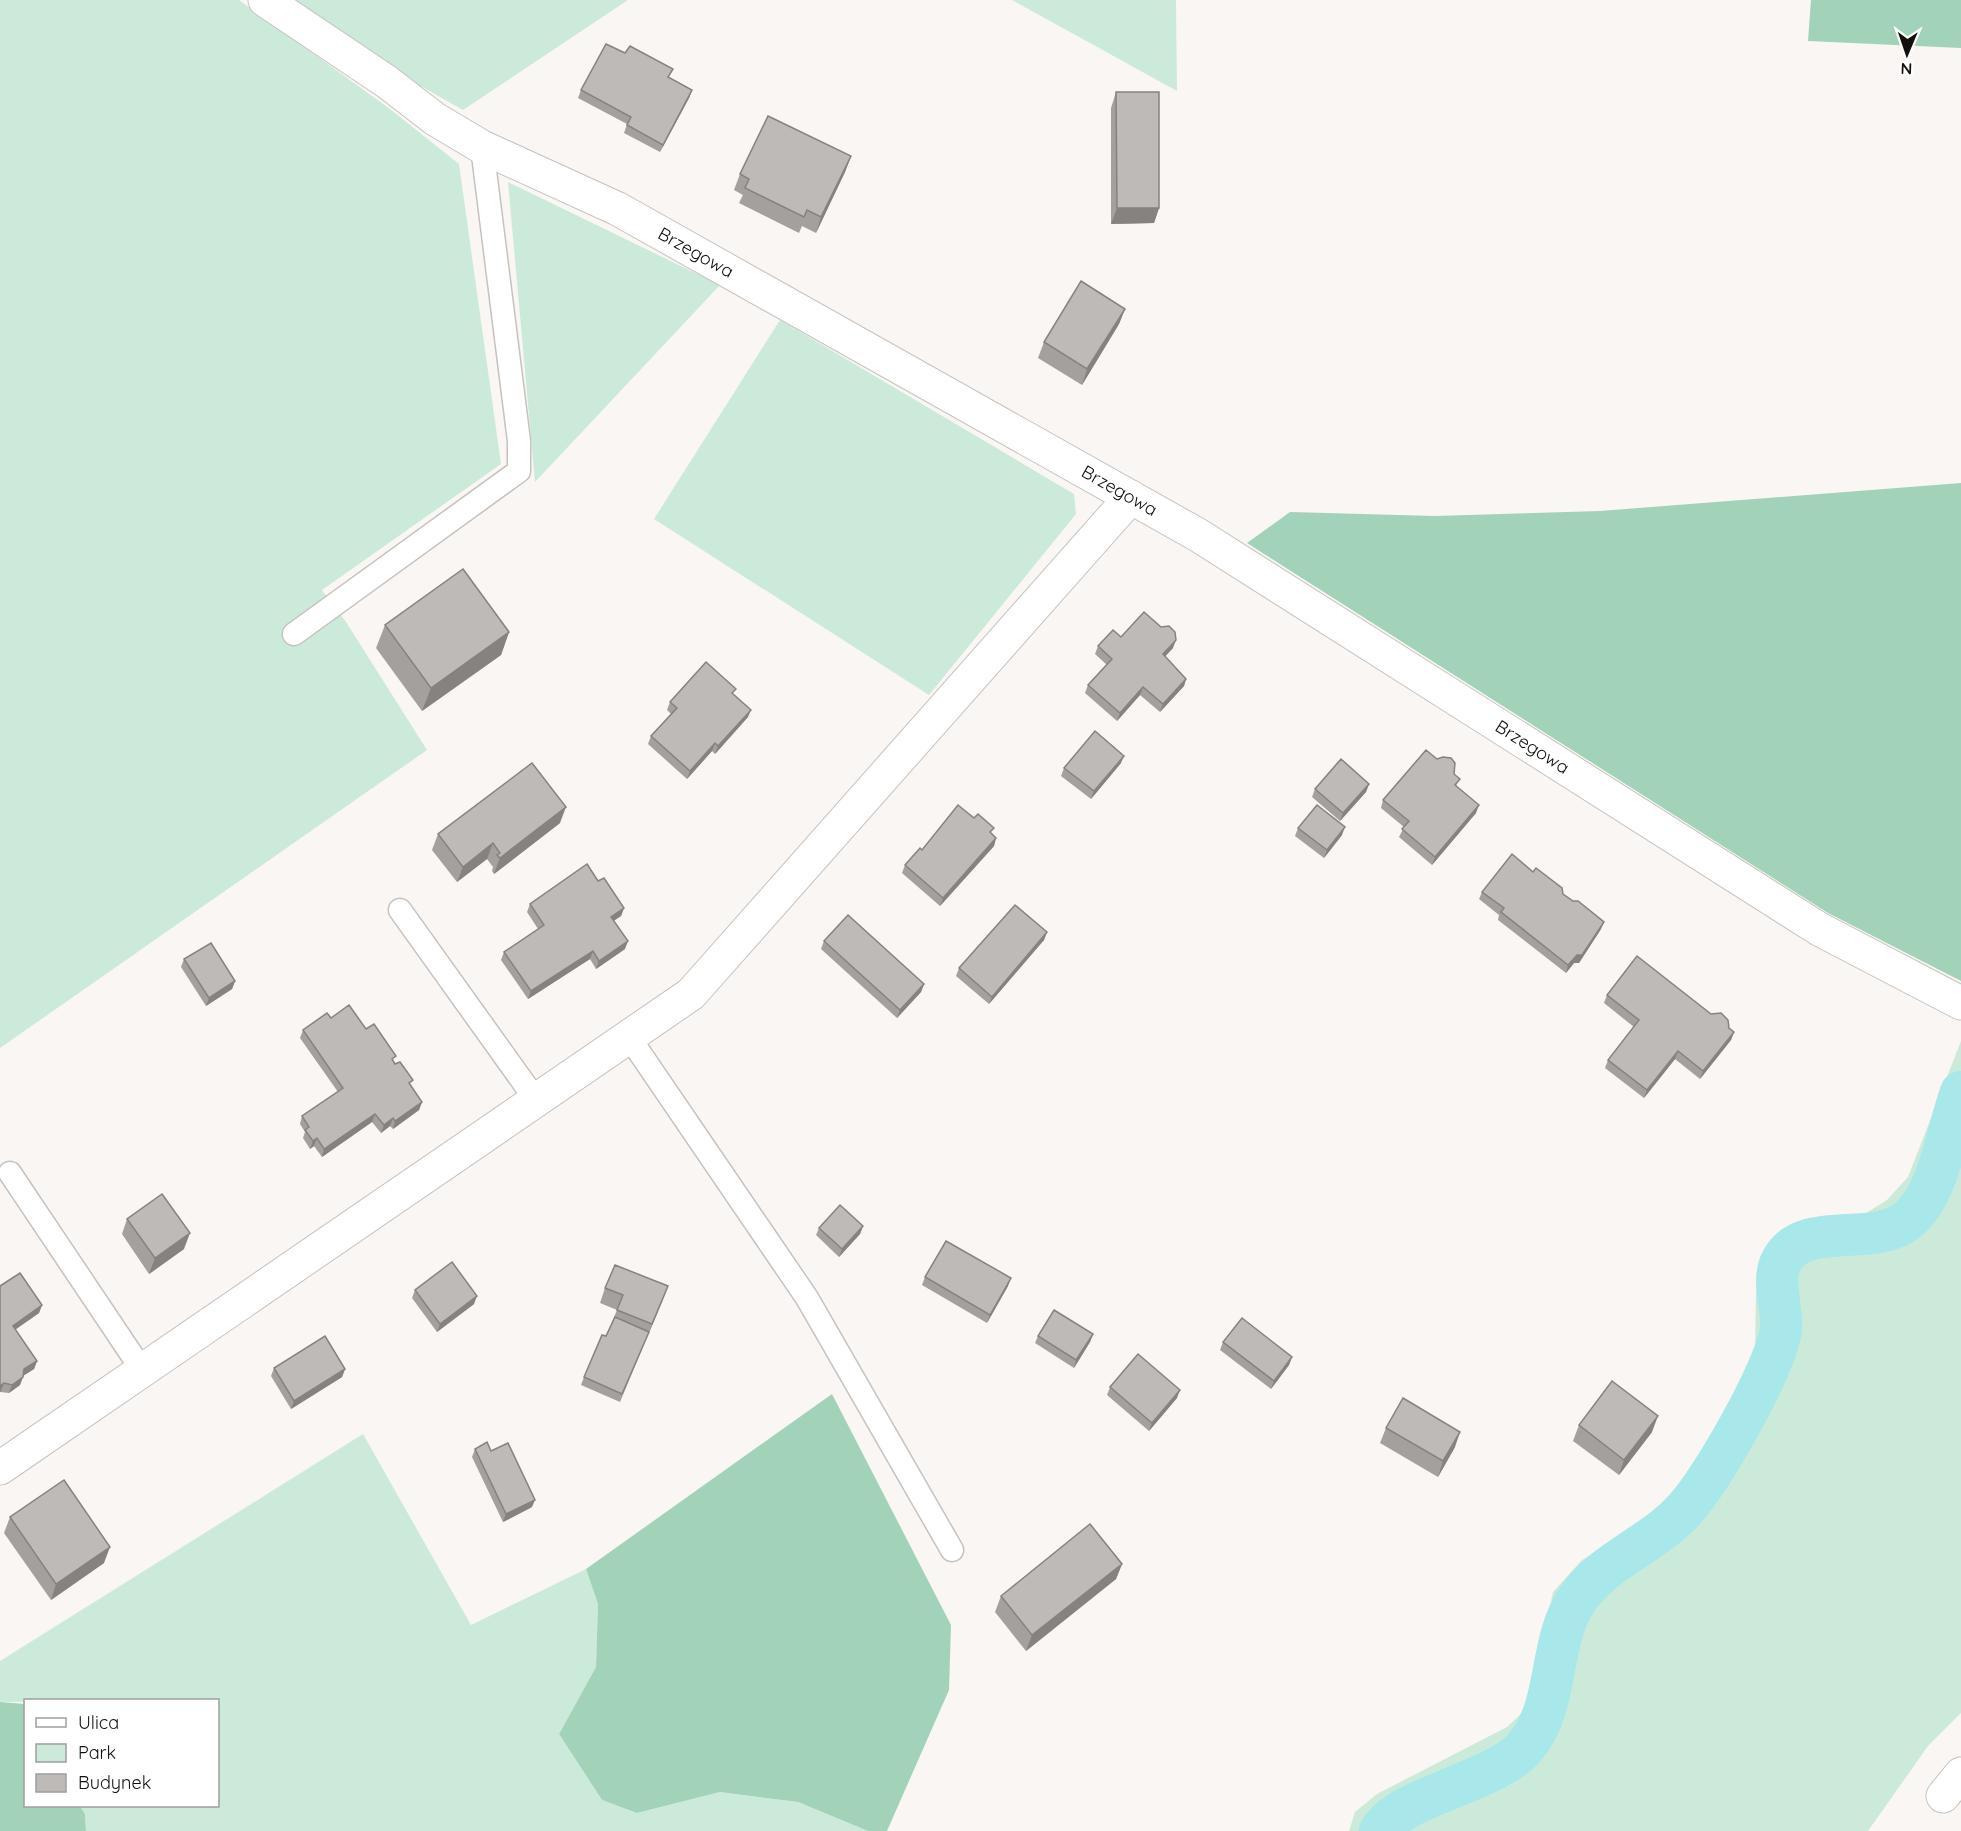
<svg xmlns="http://www.w3.org/2000/svg" width="1961" height="1831" font-family="Quicksand,sans-serif">
	<rect width="100%" height="100%" fill="#faf6f3"/>
	<!-- green -->
	<g fill="#ccead9">
		<path d="M 0,0 L 239,0 L 390,109 L 459,164 L 501,464 L 322,590 L 346,622 L 427,750 L 0,1048 Z"/>
		<path d="M 284,0 L 628,0 L 463,110 L 403,76 Z"/>
		<path d="M 1012,0 L 1176,0 L 1177,91 Z"/>
		<path d="M 508,182 L 720,285 L 535,482 Z"/>
		<path d="M 780,320 L 1074,494 L 1076,514 L 929,695 L 654,519 Z"/>
		<path d="M 1961,1041 L 1961,1713 L 1928,1746 L 1868,1831 L 1349,1831 L 1355,1812 L 1377,1794 L 1507,1727 L 1528,1707 L 1553,1592 L 1582,1560 L 1650,1519 L 1690,1480 L 1730,1410 L 1755,1352 L 1756,1291 L 1764,1256 L 1781,1234 L 1807,1219 L 1866,1213 L 1887,1200 L 1908,1177 Z"/>
		<path d="M 363,1434 L 471,1625 L 586,1569 L 598,1604 L 596,1667 L 559,1734 L 602,1800 L 637,1813 L 720,1792 L 798,1802 L 868,1831 L 86,1831 L 85,1814 L 80,1806 L 218,1806 L 218,1700 L 0,1702 L 0,1661 Z"/>
	</g>
	<!-- forest -->
	<g fill="#a2d3b8">
		<path d="M 1811,0 L 1961,0 L 1961,48 L 1808,41 Z"/>
		<path d="M 1961,483 L 1961,981 L 1828,913 L 1247,543 L 1290,512 L 1435,516 L 1600,511 Z"/>
		<path d="M 832,1394 L 951,1625 L 949,1690 L 887,1831 L 868,1831 L 798,1802 L 720,1792 L 637,1813 L 602,1800 L 559,1734 L 596,1667 L 598,1604 L 586,1569 Z"/>
		<path d="M 0,1702 L 25,1704 L 26,1806 L 80,1806 L 85,1814 L 86,1831 L 0,1831 Z"/>
	</g>
	<g fill="none" stroke-linecap="round" stroke-linejoin="round">
		<!-- canal -->
		<path stroke="#a8e7ea" stroke-width="42" d="M 1380,1831 C 1400,1796 1496,1782 1525,1747 C 1561,1704 1547,1642 1578,1598 C 1604,1560 1654,1544 1684,1510 C 1712,1480 1775,1369 1781,1330 C 1783,1309 1772,1283 1780,1264 C 1800,1217 1873,1250 1909,1219 C 1940,1192 1947,1130 1961,1092"/>
		<!-- service casing -->
		<g stroke="#c6c2bf" stroke-width="25">
			<g id="service">
				<path d="M 294,634 L 519,471 L 519,441 L 482,147"/>
				<path d="M 400,910 L 536,1100"/>
				<path d="M 629,1037 L 807,1298 L 952,1550"/>
				<path d="M 10,1173 L 142,1370"/>
			</g>
		</g>
		<!-- minor casing -->
		<g stroke="#c6c2bf" stroke-width="35">
			<g id="minor">
				<path id="s1" d="M 265,0 L 387,82 L 435,119 L 482,147 L 618,209 L 1198,535 L 1819,929 L 1961,1003"/>
				<path d="M 0,1468 L 691,994 L 1131,497"/>
				<path d="M 1943,1796 L 1961,1774"/>
			</g>
		</g>
		<!-- service -->
		<use href="#service" stroke="#fff" stroke-width="22"/>
		<!-- minor -->
		<use href="#minor" stroke="#fff" stroke-width="33"/>
	</g>
	<!-- wall -->
	<g fill="#a3a09d">
		<path d="M 625,53 L 692,90 L 689,98 L 660,152 L 624,133 L 627,124 L 578,98 L 581,90 Z"/>
		<path d="M 1116,92 L 1159,208 L 1154,223 L 1111,224 L 1111,108 Z"/>
		<path d="M 851,156 L 845,172 L 816,233 L 802,226 L 799,233 L 739,203 L 743,195 L 734,190 L 740,174 Z"/>
		<path d="M 1125,309 L 1119,324 L 1082,385 L 1038,358 L 1044,342 Z"/>
		<path d="M 385,625 L 509,632 L 501,655 L 422,711 L 376,648 Z"/>
		<path d="M 1121,637 L 1173,648 L 1165,656 L 1186,679 L 1184,686 L 1160,712 L 1140,695 L 1117,721 L 1085,693 L 1088,685 L 1107,665 L 1095,654 L 1098,646 Z"/>
		<path d="M 734,695 L 748,717 L 715,754 L 712,751 L 687,779 L 648,744 L 651,736 L 671,714 L 667,710 L 670,702 Z"/>
		<path d="M 1121,763 L 1091,799 L 1061,776 L 1064,768 Z"/>
		<path d="M 1454,774 L 1457,787 L 1476,813 L 1432,865 L 1399,837 L 1404,827 L 1381,808 L 1383,800 Z"/>
		<path d="M 1369,784 L 1366,792 L 1340,821 L 1312,797 L 1315,789 Z"/>
		<path d="M 974,818 L 996,838 L 994,846 L 940,906 L 902,873 L 905,865 L 922,850 Z"/>
		<path d="M 560,823 L 494,874 L 492,871 L 493,867 L 487,859 L 457,882 L 432,850 L 438,834 Z"/>
		<path d="M 1298,828 L 1342,835 L 1324,858 L 1295,836 Z"/>
		<path d="M 1533,872 L 1563,894 L 1601,929 L 1579,963 L 1574,963 L 1566,973 L 1498,920 L 1499,915 L 1479,899 L 1482,892 Z"/>
		<path d="M 598,881 L 624,908 L 621,916 L 614,921 L 625,949 L 596,969 L 590,959 L 528,999 L 501,960 L 504,952 L 538,929 L 527,912 L 530,904 Z"/>
		<path d="M 1047,932 L 1044,940 L 989,1004 L 956,976 L 959,968 Z"/>
		<path d="M 824,941 L 924,984 L 921,992 L 897,1018 L 821,949 Z"/>
		<path d="M 184,959 L 235,981 L 232,989 L 206,1006 L 181,967 Z"/>
		<path d="M 1607,995 L 1729,1028 L 1734,1032 L 1731,1040 L 1700,1079 L 1675,1059 L 1644,1098 L 1605,1068 L 1608,1060 L 1634,1027 L 1604,1003 Z"/>
		<path d="M 331,1018 L 366,1029 L 394,1062 L 422,1102 L 419,1110 L 393,1129 L 390,1126 L 381,1133 L 372,1122 L 322,1157 L 314,1146 L 310,1149 L 303,1138 L 305,1132 L 300,1124 L 302,1116 L 338,1092 L 300,1038 L 303,1030 Z"/>
		<path d="M 127,1219 L 184,1249 L 149,1274 L 122,1234 Z"/>
		<path d="M 863,1226 L 860,1234 L 839,1257 L 816,1235 L 819,1228 Z"/>
		<path d="M 925,1277 L 1008,1286 L 987,1323 L 922,1285 Z"/>
		<path d="M 0,1286 L 42,1305 L 39,1313 L 15,1330 L 37,1361 L 34,1369 L 23,1376 L 20,1385 L 9,1393 L 0,1392 Z"/>
		<path d="M 668,1286 L 646,1340 L 620,1402 L 581,1385 L 584,1377 L 606,1336 L 617,1310 L 600,1303 L 605,1288 Z"/>
		<path d="M 415,1290 L 474,1304 L 437,1332 L 412,1298 Z"/>
		<path d="M 1093,1334 L 1090,1342 L 1074,1368 L 1035,1343 L 1038,1336 Z"/>
		<path d="M 1223,1342 L 1292,1357 L 1289,1365 L 1271,1389 L 1220,1350 Z"/>
		<path d="M 274,1368 L 345,1369 L 342,1377 L 291,1409 L 271,1376 Z"/>
		<path d="M 1110,1387 L 1177,1398 L 1149,1431 L 1107,1395 Z"/>
		<path d="M 1579,1425 L 1652,1432 L 1619,1475 L 1573,1441 Z"/>
		<path d="M 1386,1428 L 1455,1447 L 1438,1477 L 1380,1443 Z"/>
		<path d="M 475,1449 L 491,1451 L 532,1507 L 503,1522 L 472,1457 Z"/>
		<path d="M 10,1517 L 104,1563 L 51,1600 L 4,1533 Z"/>
		<path d="M 1122,1564 L 1116,1579 L 1026,1651 L 995,1612 L 1001,1596 Z"/>
	</g>
	<!-- shaded-wall -->
	<g fill="#858280">
		<path d="M 692,90 L 689,98 L 660,152 L 663,145 Z"/>
		<path d="M 851,156 L 845,172 L 816,233 L 821,217 Z"/>
		<path d="M 1117,208 L 1159,208 L 1154,223 L 1111,224 Z"/>
		<path d="M 1125,309 L 1119,324 L 1082,385 L 1087,369 Z"/>
		<path d="M 509,632 L 501,655 L 422,711 L 431,688 Z"/>
		<path d="M 1176,640 L 1173,648 L 1160,662 L 1163,654 Z"/>
		<path d="M 1186,679 L 1184,686 L 1160,712 L 1163,704 Z"/>
		<path d="M 1143,687 L 1140,695 L 1117,721 L 1120,713 Z"/>
		<path d="M 751,710 L 748,717 L 715,754 L 718,746 Z"/>
		<path d="M 715,743 L 712,751 L 687,779 L 690,771 Z"/>
		<path d="M 1124,756 L 1121,763 L 1091,799 L 1094,791 Z"/>
		<path d="M 1369,784 L 1366,792 L 1340,821 L 1343,813 Z"/>
		<path d="M 1479,805 L 1476,813 L 1432,865 L 1435,857 Z"/>
		<path d="M 566,807 L 560,823 L 494,874 L 500,858 Z"/>
		<path d="M 1345,827 L 1342,835 L 1324,858 L 1327,850 Z"/>
		<path d="M 996,838 L 994,846 L 940,906 L 943,898 Z"/>
		<path d="M 493,843 L 487,859 L 457,882 L 463,867 Z"/>
		<path d="M 624,908 L 621,916 L 608,924 L 611,917 Z"/>
		<path d="M 1604,922 L 1601,929 L 1579,963 L 1574,963 L 1566,973 L 1568,965 Z"/>
		<path d="M 1047,932 L 1044,940 L 989,1004 L 992,997 Z"/>
		<path d="M 628,941 L 625,949 L 596,969 L 599,961 Z"/>
		<path d="M 593,951 L 590,959 L 528,999 L 531,991 Z"/>
		<path d="M 235,981 L 232,989 L 206,1006 L 209,998 Z"/>
		<path d="M 924,984 L 921,992 L 897,1018 L 900,1010 Z"/>
		<path d="M 1734,1032 L 1731,1040 L 1700,1079 L 1703,1071 Z"/>
		<path d="M 1678,1051 L 1675,1059 L 1644,1098 L 1647,1090 Z"/>
		<path d="M 422,1102 L 419,1110 L 393,1129 L 395,1121 Z"/>
		<path d="M 375,1114 L 372,1122 L 322,1157 L 324,1149 Z"/>
		<path d="M 393,1118 L 390,1126 L 381,1133 L 384,1125 Z"/>
		<path d="M 317,1138 L 314,1146 L 310,1149 L 313,1141 Z"/>
		<path d="M 863,1226 L 860,1234 L 839,1257 L 842,1249 Z"/>
		<path d="M 190,1233 L 184,1249 L 149,1274 L 155,1258 Z"/>
		<path d="M 1011,1278 L 1008,1286 L 987,1323 L 990,1315 Z"/>
		<path d="M 668,1286 L 662,1302 L 646,1340 L 652,1324 Z"/>
		<path d="M 477,1296 L 474,1304 L 437,1332 L 440,1324 Z"/>
		<path d="M 42,1305 L 39,1313 L 10,1333 L 13,1326 Z"/>
		<path d="M 1093,1334 L 1090,1342 L 1074,1368 L 1076,1360 Z"/>
		<path d="M 1292,1357 L 1289,1365 L 1271,1389 L 1274,1381 Z"/>
		<path d="M 37,1361 L 34,1369 L 21,1377 L 24,1369 Z"/>
		<path d="M 345,1369 L 342,1377 L 291,1409 L 294,1401 Z"/>
		<path d="M 23,1377 L 20,1385 L 9,1393 L 12,1385 Z"/>
		<path d="M 4,1383 L 1,1391 L 0,1392 L 0,1386 Z"/>
		<path d="M 1180,1390 L 1177,1398 L 1149,1431 L 1152,1423 Z"/>
		<path d="M 1658,1416 L 1652,1432 L 1619,1475 L 1624,1460 Z"/>
		<path d="M 1460,1432 L 1455,1447 L 1438,1477 L 1443,1461 Z"/>
		<path d="M 535,1500 L 532,1507 L 503,1522 L 506,1514 Z"/>
		<path d="M 110,1547 L 104,1563 L 51,1600 L 56,1584 Z"/>
		<path d="M 1122,1564 L 1116,1579 L 1026,1651 L 1032,1635 Z"/>
	</g>
	<!-- building -->
	<g fill="#bebab7" stroke="#858280" stroke-width="1.5">
		<path d="M 606,44 L 625,53 L 630,46 L 673,69 L 668,77 L 692,90 L 663,145 L 627,125 L 631,117 L 581,90 Z"/>
		<path d="M 1116,92 L 1159,92 L 1159,208 L 1117,208 Z"/>
		<path d="M 768,116 L 851,156 L 821,217 L 807,210 L 804,217 L 745,188 L 749,179 L 740,174 Z"/>
		<path d="M 1081,281 L 1125,309 L 1087,369 L 1044,342 Z"/>
		<path d="M 463,569 L 509,632 L 431,688 L 385,625 Z"/>
		<path d="M 1144,612 L 1161,627 L 1169,626 L 1175,632 L 1176,640 L 1163,654 L 1186,679 L 1163,704 L 1143,687 L 1120,713 L 1088,685 L 1112,659 L 1098,646 L 1113,630 L 1121,637 Z"/>
		<path d="M 706,662 L 736,689 L 732,693 L 751,710 L 718,746 L 715,743 L 690,771 L 651,736 L 677,708 L 670,702 Z"/>
		<path d="M 1095,731 L 1124,756 L 1094,791 L 1064,768 Z"/>
		<path d="M 1426,750 L 1437,759 L 1443,757 L 1451,758 L 1455,763 L 1454,774 L 1460,779 L 1455,785 L 1479,805 L 1435,857 L 1402,829 L 1409,821 L 1383,800 Z"/>
		<path d="M 1341,759 L 1369,784 L 1343,813 L 1315,789 Z"/>
		<path d="M 532,763 L 566,807 L 500,858 L 497,855 L 500,853 L 493,843 L 463,867 L 438,834 Z"/>
		<path d="M 958,805 L 974,818 L 978,814 L 994,828 L 990,832 L 996,838 L 943,898 L 905,865 L 920,848 L 922,850 Z"/>
		<path d="M 1317,805 L 1345,827 L 1327,850 L 1298,828 Z"/>
		<path d="M 1512,854 L 1533,872 L 1536,868 L 1562,888 L 1563,894 L 1573,901 L 1578,901 L 1604,922 L 1582,955 L 1577,955 L 1568,965 L 1501,912 L 1504,908 L 1482,892 Z"/>
		<path d="M 587,864 L 598,881 L 604,878 L 624,908 L 611,917 L 628,941 L 599,961 L 593,951 L 531,991 L 504,952 L 544,925 L 530,904 Z"/>
		<path d="M 1015,905 L 1047,932 L 992,997 L 959,968 Z"/>
		<path d="M 848,915 L 924,984 L 900,1010 L 824,941 Z"/>
		<path d="M 211,943 L 235,981 L 209,998 L 184,959 Z"/>
		<path d="M 1637,956 L 1711,1014 L 1721,1013 L 1728,1020 L 1729,1028 L 1734,1032 L 1703,1071 L 1678,1051 L 1647,1090 L 1608,1060 L 1639,1020 L 1607,995 Z"/>
		<path d="M 349,1005 L 366,1029 L 374,1024 L 396,1056 L 392,1059 L 395,1064 L 400,1062 L 413,1080 L 409,1083 L 422,1102 L 395,1121 L 393,1118 L 384,1125 L 375,1114 L 324,1149 L 317,1138 L 313,1141 L 305,1130 L 309,1127 L 302,1116 L 343,1088 L 303,1030 L 327,1013 L 331,1018 Z"/>
		<path d="M 162,1194 L 190,1233 L 155,1258 L 127,1219 Z"/>
		<path d="M 840,1205 L 863,1226 L 842,1249 L 819,1228 Z"/>
		<path d="M 946,1241 L 1011,1278 L 990,1315 L 925,1277 Z"/>
		<path d="M 452,1262 L 477,1296 L 440,1324 L 415,1290 Z"/>
		<path d="M 615,1265 L 668,1286 L 652,1324 L 617,1310 L 623,1295 L 605,1288 Z"/>
		<path d="M 20,1273 L 42,1305 L 13,1326 L 37,1361 L 24,1369 L 23,1377 L 12,1385 L 4,1383 L 0,1386 L 0,1286 Z"/>
		<path d="M 1054,1310 L 1093,1334 L 1076,1360 L 1038,1336 Z"/>
		<path d="M 615,1317 L 649,1332 L 622,1394 L 584,1377 L 602,1335 L 606,1336 Z"/>
		<path d="M 1242,1318 L 1292,1357 L 1274,1381 L 1223,1342 Z"/>
		<path d="M 325,1336 L 345,1369 L 294,1401 L 274,1368 Z"/>
		<path d="M 1138,1354 L 1180,1390 L 1152,1423 L 1110,1387 Z"/>
		<path d="M 1612,1381 L 1658,1416 L 1624,1460 L 1579,1425 Z"/>
		<path d="M 1403,1398 L 1460,1432 L 1443,1461 L 1386,1428 Z"/>
		<path d="M 487,1442 L 491,1451 L 508,1443 L 535,1500 L 506,1514 L 475,1449 Z"/>
		<path d="M 64,1480 L 110,1547 L 56,1584 L 10,1517 Z"/>
		<path d="M 1090,1524 L 1122,1564 L 1032,1635 L 1001,1596 Z"/>
	</g>
	<g text-anchor="middle" stroke-width="5" stroke-linejoin="round" paint-order="stroke">
		<!-- street labels -->
		<g font-size="18" fill="#11100f" stroke="#fff">
			<text dy="6" stroke="none"><textPath href="#s1" startOffset="501">Brzegowa</textPath></text>
			<text dy="6" stroke="none"><textPath href="#s1" startOffset="987">Brzegowa</textPath></text>
			<text dy="6" stroke="none"><textPath href="#s1" startOffset="1473">Brzegowa</textPath></text>
		</g>
	</g>
	<!-- legend -->
	<rect x="24" y="1699" width="195" height="108" fill="#ffffff" stroke="#a09f9f" stroke-width="1.5"/>
	<rect x="36" y="1718" width="30" height="9" fill="#ffffff" stroke="#a09f9f" stroke-width="1.5"/>
	<text x="78" y="1729" font-size="18" fill="#11100f">Ulica</text>
	<rect x="36" y="1744" width="30" height="18" fill="#ccead9" stroke="#a09f9f" stroke-width="1.5"/>
	<text x="78" y="1759" font-size="18" fill="#11100f">Park</text>
	<rect x="36" y="1774" width="30" height="18" fill="#bebab7" stroke="#a09f9f" stroke-width="1.5"/>
	<text x="78" y="1789" font-size="18" fill="#11100f">Budynek</text>
	<!-- north arrow -->
	<g transform="translate(1907 54) rotate(182)" stroke="#ffffff" stroke-width="4.5" paint-order="stroke">
	<path d="M0-4.5L10 22L0 15L-10 22Z" fill="#11100f"/>
	<text y="-9" font-size="16" font-weight="bold" text-anchor="middle" fill="#11100f">N</text>
	</g>
</svg>
